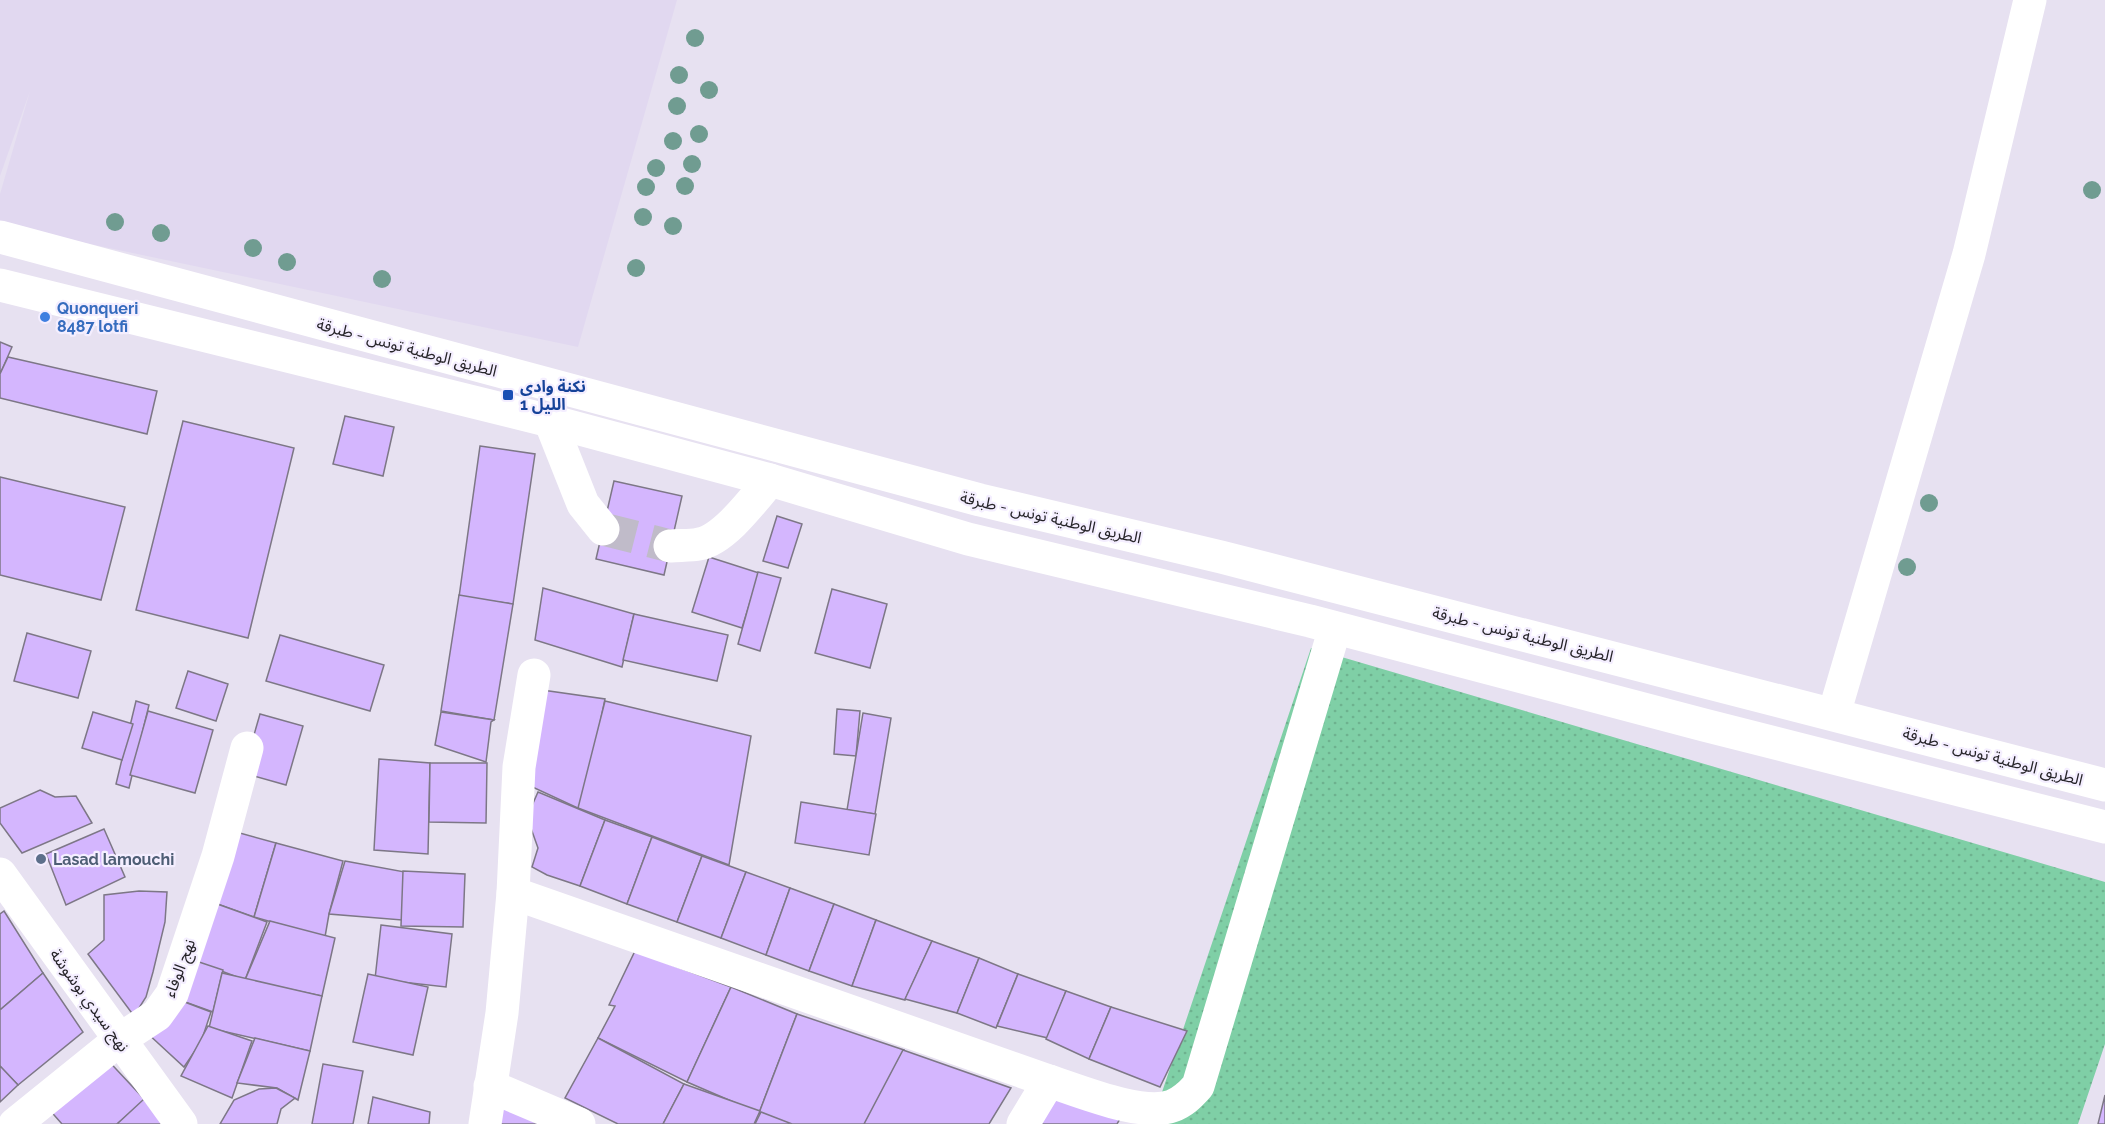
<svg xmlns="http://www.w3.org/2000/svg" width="2105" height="1124" font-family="Raleway,'Noto Sans Arabic',sans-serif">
	<defs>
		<pattern id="grass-dots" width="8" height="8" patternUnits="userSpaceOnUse" patternTransform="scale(1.5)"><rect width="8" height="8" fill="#7fcfa6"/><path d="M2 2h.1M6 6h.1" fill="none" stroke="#6eb28f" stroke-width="1.8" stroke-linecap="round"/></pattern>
	</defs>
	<rect width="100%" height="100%" fill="#e7e1f1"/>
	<!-- built -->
	<path fill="#e1d8f0" d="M 0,0 L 677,0 L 578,347 L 0,225 L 0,194 L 30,91 L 0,176 Z"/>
	<!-- grass -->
	<path fill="url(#grass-dots)" d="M 1311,648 L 2105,882 L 2105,1044 L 2078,1124 L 1147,1124 L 1157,1107 Z"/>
	<!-- building -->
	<g fill="#d4b6fe" stroke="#7d7786" stroke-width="1.5">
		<path d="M 0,342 L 12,347 L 0,374 Z"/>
		<path d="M 8,357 L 157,391 L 147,434 L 0,398 L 0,374 Z"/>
		<path d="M 345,416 L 394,427 L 383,476 L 333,464 Z"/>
		<path d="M 183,421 L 294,448 L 248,638 L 136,610 Z"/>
		<path d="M 480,446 L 535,454 L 513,604 L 459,597 Z"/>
		<path d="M 0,477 L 125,507 L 101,600 L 0,575 Z"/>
		<path d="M 614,481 L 682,496 L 664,575 L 596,559 Z"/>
		<path d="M 777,516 L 802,524 L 788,568 L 763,561 Z"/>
		<path d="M 709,557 L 759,573 L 742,628 L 692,612 Z"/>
		<path d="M 758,572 L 781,578 L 760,651 L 738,644 Z"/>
		<path d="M 543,588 L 634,614 L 622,667 L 535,640 Z"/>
		<path d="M 832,589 L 887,604 L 870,668 L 815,653 Z"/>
		<path d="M 459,595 L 513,604 L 494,720 L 441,711 Z"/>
		<path d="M 634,614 L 728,635 L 717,681 L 623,660 Z"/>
		<path d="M 27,633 L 91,651 L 78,698 L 14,681 Z"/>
		<path d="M 280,635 L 384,665 L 370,711 L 266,681 Z"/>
		<path d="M 188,671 L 228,684 L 216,721 L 176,708 Z"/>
		<path d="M 528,688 L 605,699 L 582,810 L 513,778 Z"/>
		<path d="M 136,701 L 149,705 L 129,788 L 116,784 Z"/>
		<path d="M 605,701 L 751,736 L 729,865 L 578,808 Z"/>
		<path d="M 837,709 L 860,711 L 856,756 L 834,754 Z"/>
		<path d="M 148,711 L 213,730 L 195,793 L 130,775 Z"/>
		<path d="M 93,712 L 133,724 L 122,760 L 82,748 Z"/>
		<path d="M 441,712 L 494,720 L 491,722 L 486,762 L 435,745 Z"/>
		<path d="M 863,713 L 891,718 L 875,814 L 847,810 Z"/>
		<path d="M 260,714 L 303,726 L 286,785 L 243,773 Z"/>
		<path d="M 379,759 L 430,763 L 428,854 L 374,850 Z"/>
		<path d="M 430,763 L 487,763 L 486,823 L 429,822 Z"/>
		<path d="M 40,790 L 55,797 L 76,796 L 92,823 L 22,853 L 0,823 L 0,808 Z"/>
		<path d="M 538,792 L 605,820 L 580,886 L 547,875 L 532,867 L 538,848 L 527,817 Z"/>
		<path d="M 801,802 L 876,814 L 869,855 L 795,843 Z"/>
		<path d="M 605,820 L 652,837 L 627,904 L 580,886 Z"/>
		<path d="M 104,829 L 125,877 L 66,905 L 46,854 Z"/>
		<path d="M 229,830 L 276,843 L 254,917 L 209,901 Z"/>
		<path d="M 652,837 L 702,856 L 677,922 L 627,904 Z"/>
		<path d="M 276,843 L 343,861 L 329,914 L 325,937 L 254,917 Z"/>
		<path d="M 702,856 L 746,872 L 721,938 L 677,922 Z"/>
		<path d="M 345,861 L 405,872 L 402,920 L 329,914 Z"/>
		<path d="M 403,871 L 465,874 L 463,927 L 401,926 Z"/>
		<path d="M 746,872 L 790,888 L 766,955 L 721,938 Z"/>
		<path d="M 790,888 L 834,904 L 809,971 L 766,955 Z"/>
		<path d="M 139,891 L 167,892 L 165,922 L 153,972 L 146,997 L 134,1016 L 88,954 L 104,940 L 104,895 Z"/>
		<path d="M 209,901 L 267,922 L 245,980 L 187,958 Z"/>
		<path d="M 834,904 L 876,920 L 852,986 L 809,971 Z"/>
		<path d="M 4,911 L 43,973 L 0,1010 L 0,914 Z"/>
		<path d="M 876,920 L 932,941 L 905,1000 L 852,986 Z"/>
		<path d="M 270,921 L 335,938 L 322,996 L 245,980 Z"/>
		<path d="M 381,925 L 452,934 L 446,987 L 375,979 Z"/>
		<path d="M 932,941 L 979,958 L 957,1013 L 905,999 Z"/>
		<path d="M 635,951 L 731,987 L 687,1082 L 598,1038 L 615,1006 L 609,1005 Z"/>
		<path d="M 187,958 L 223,970 L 213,1012 L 174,998 Z"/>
		<path d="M 979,958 L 1018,974 L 996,1028 L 957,1013 Z"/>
		<path d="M 43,973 L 83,1032 L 18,1085 L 0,1066 L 0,1010 Z"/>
		<path d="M 222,973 L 322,996 L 310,1051 L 209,1028 Z"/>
		<path d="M 368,974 L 428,987 L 413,1055 L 353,1042 Z"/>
		<path d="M 1018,974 L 1066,991 L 1048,1038 L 997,1026 Z"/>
		<path d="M 731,987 L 797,1014 L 759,1113 L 687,1082 Z"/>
		<path d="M 1066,991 L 1111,1007 L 1089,1059 L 1046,1039 Z"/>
		<path d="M 174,998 L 211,1012 L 201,1042 L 184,1067 L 146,1032 Z"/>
		<path d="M 1111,1007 L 1187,1031 L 1160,1087 L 1089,1059 Z"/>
		<path d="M 797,1014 L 904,1050 L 865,1124 L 790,1124 L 759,1113 Z"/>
		<path d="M 208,1026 L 252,1041 L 232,1098 L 181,1076 Z"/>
		<path d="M 255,1038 L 310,1051 L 298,1100 L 277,1088 L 237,1083 Z"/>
		<path d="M 598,1038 L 684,1084 L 663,1124 L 618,1124 L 565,1098 Z"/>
		<path d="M 903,1050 L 1011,1088 L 989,1124 L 864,1124 Z"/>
		<path d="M 102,1054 L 145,1100 L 117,1124 L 62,1124 L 39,1098 Z"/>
		<path d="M 323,1064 L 363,1071 L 353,1124 L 312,1124 Z"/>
		<path d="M 0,1066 L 18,1085 L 0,1102 Z"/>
		<path d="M 684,1084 L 760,1111 L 754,1124 L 663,1124 Z"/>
		<path d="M 276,1088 L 295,1098 L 281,1109 L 277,1124 L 220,1124 L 234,1100 L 259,1089 Z"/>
		<path d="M 1047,1094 L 1124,1112 L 1117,1124 L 1029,1124 Z"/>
		<path d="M 2105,1095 L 2105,1124 L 2098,1124 Z"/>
		<path d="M 373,1097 L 430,1112 L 429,1124 L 368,1124 Z"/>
		<path d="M 144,1099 L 163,1124 L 117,1124 Z"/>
		<path d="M 486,1100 L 540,1124 L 482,1124 Z"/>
		<path d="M 761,1112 L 792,1124 L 755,1124 Z"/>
	</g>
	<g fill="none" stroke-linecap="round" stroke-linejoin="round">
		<!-- minor-tunnel -->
		<path stroke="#c0bbc9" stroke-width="33" stroke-dasharray="33 16" stroke-linecap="butt" d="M 603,529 L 670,546"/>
		<!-- minor -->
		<g stroke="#fff" stroke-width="33">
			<path d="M 550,421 L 583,504 L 603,529"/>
			<path d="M 670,546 C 679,545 690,546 699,544 C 724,540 754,499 770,480"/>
			<path d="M 1834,714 L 1969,254 L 2030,0"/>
			<path d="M 0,874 L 181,1124"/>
			<path d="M 513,893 L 1049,1081 C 1080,1091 1142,1117 1172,1106 C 1183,1102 1190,1095 1198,1086 L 1335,628"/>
			<path d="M 490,1086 L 579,1124"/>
			<path d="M 15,1124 L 119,1040 L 157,1015 L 172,994 L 218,856 L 247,748"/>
			<path d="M 485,1124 L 502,1013 L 513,893 L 519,767 L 534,675"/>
			<path d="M 1023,1124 L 1049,1081"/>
		</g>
		<!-- major -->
		<g stroke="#fff" stroke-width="33">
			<path d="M 0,237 L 980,500 L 1221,557 L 2105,785"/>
			<path d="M 0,285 L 550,421 L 770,480 L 968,539 L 1310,621 L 1704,725 L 2105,827"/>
		</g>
	</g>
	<!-- trees -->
	<g fill="#709c91">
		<circle cx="695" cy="38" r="9"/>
		<circle cx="679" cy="75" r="9"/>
		<circle cx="709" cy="90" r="9"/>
		<circle cx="677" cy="106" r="9"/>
		<circle cx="699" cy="134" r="9"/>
		<circle cx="673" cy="141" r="9"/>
		<circle cx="692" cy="164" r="9"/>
		<circle cx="656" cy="168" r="9"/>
		<circle cx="685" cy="186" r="9"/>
		<circle cx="646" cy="187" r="9"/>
		<circle cx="2092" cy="190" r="9"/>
		<circle cx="643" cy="217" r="9"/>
		<circle cx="115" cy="222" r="9"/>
		<circle cx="673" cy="226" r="9"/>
		<circle cx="161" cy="233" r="9"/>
		<circle cx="253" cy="248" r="9"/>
		<circle cx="287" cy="262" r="9"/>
		<circle cx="636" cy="268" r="9"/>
		<circle cx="382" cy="279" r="9"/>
		<circle cx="1929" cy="503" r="9"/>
		<circle cx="1907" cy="567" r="9"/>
	</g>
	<!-- markers -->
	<circle fill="#3f7fe0" stroke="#f4eeff" stroke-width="2" cx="45" cy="317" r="6"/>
	<rect fill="#1a4fb4" stroke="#f4eeff" stroke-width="2" x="502" y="389" width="12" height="12" rx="3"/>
	<circle fill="#5c6f8a" stroke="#f4eeff" stroke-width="2" cx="41" cy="859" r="6"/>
	<g text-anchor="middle" stroke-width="4.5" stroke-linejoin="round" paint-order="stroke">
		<!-- shop labels -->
		<g font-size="16" font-weight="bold" fill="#366cbe" stroke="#f4eeff" text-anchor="start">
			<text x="57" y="314">Quonqueri<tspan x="57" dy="18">8487 lotfi</tspan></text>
		</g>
		<!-- street labels -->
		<g font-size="16" fill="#262429" stroke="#f4eeff">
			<text transform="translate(407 347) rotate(15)" y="6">الطريق الوطنية تونس - طبرقة</text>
			<text transform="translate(1051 517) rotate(13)" y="6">الطريق الوطنية تونس - طبرقة</text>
			<text transform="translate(1523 634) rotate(14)" y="6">الطريق الوطنية تونس - طبرقة</text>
			<text transform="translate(1993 756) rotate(15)" y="6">الطريق الوطنية تونس - طبرقة</text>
			<text transform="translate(179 968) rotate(-69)" y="6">نهج الوفاء</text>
			<text transform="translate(90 1000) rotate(54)" y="6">نهج سيدي بوشوشة</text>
		</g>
		<!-- transit labels -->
		<g font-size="16" font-weight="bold" fill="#164399" stroke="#f4eeff" text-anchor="start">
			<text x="520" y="392">نكنة وادى<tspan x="520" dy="18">الليل 1</tspan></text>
		</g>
		<!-- service labels -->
		<g font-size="16" font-weight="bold" fill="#4e5e75" stroke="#f4eeff" text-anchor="start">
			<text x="53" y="865">Lasad lamouchi</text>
		</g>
	</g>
</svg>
